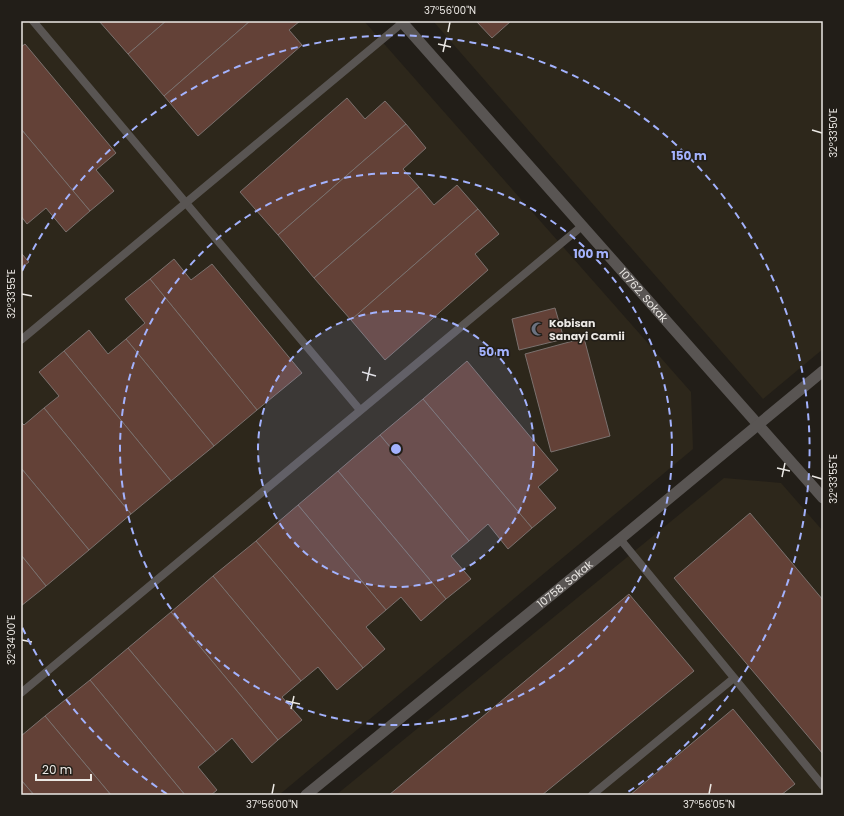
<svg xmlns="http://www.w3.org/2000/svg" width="844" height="816" font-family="Poppins,sans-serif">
	<rect width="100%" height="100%" fill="#221e18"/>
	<!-- built -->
	<g fill="#2d271b">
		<path d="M 21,21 L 364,21 L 691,392 L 693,449 L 279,795 L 21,795 Z"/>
		<path d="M 433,21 L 823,21 L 823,349 L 763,399 Z"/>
		<path d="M 724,478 L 781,483 L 823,531 L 823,795 L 336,795 Z"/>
	</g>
	<!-- building -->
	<g fill="#634137" stroke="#7b716e">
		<path d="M 99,21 L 166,21 L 128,54 Z"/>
		<path d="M 166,21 L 250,21 L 164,96 L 128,54 Z"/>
		<path d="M 250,21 L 300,21 L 289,30 L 302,45 L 198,136 L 164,96 Z"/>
		<path d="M 476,21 L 511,21 L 492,38 Z"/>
		<path d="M 25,44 L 116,153 L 96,170 L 114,191 L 90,211 L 21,129 L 21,47 Z"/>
		<path d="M 347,98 L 365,119 L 385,101 L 406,124 L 278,235 L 240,192 Z"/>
		<path d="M 406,124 L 426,148 L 403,169 L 419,187 L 314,278 L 278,235 Z"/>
		<path d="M 21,129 L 90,211 L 66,232 L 46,208 L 27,224 L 21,216 Z"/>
		<path d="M 457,185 L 478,209 L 351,320 L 314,278 L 419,187 L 434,205 Z"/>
		<path d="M 478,209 L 499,234 L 475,254 L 488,270 L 385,360 L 351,320 Z"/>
		<path d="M 21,253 L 29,262 L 21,268 Z"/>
		<path d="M 174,259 L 191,280 L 212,264 L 302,373 L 257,410 L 150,279 Z"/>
		<path d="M 150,279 L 257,410 L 214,446 L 126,339 L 145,323 L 125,299 Z"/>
		<path d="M 555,308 L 564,339 L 519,350 L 512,319 Z"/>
		<path d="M 89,330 L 108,354 L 126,339 L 214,446 L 171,481 L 64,351 Z"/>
		<path d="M 584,338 L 610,436 L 551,452 L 525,354 Z"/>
		<path d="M 64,351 L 171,481 L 131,514 L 44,408 L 59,396 L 39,372 Z"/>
		<path d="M 467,361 L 558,470 L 538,487 L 556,508 L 532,528 L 423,399 Z"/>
		<path d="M 423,399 L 532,528 L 508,549 L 488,524 L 469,541 L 380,435 Z"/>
		<path d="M 44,408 L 131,514 L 89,550 L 21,468 L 21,422 L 24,425 Z"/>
		<path d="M 380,435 L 469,541 L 451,556 L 471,579 L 446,599 L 338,471 Z"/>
		<path d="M 21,468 L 89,550 L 46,586 L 21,555 Z"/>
		<path d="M 338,471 L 446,599 L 421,621 L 401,597 L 386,610 L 298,505 Z"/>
		<path d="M 298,505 L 386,610 L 366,627 L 385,649 L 363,668 L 256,541 Z"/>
		<path d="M 750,513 L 823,600 L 823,754 L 674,578 Z"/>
		<path d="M 256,541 L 363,668 L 337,690 L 318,667 L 301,681 L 213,576 Z"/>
		<path d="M 21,555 L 46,586 L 21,606 Z"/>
		<path d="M 213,576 L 301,681 L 282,697 L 302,720 L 278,740 L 171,612 Z"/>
		<path d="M 629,594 L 694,671 L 542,795 L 389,795 Z"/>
		<path d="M 171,612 L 278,740 L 252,763 L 232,738 L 216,752 L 128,648 Z"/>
		<path d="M 128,648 L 216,752 L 198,767 L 217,790 L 211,795 L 185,795 L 90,680 Z"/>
		<path d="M 90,680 L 185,795 L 111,795 L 45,716 Z"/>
		<path d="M 733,709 L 795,784 L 781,795 L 630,795 Z"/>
		<path d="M 45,716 L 111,795 L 34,795 L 21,780 L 21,736 Z"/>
		<path d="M 21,780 L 34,795 L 21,795 Z"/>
	</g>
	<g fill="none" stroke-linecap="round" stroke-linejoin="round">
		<!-- service -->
		<g stroke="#595553" stroke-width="8">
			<path d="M 33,21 L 360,410"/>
			<path d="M 21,340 L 402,23"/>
			<path d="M 620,539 L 823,786"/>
			<path d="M 21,693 L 582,226"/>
			<path d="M 592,795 L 734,678"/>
		</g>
		<!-- minor -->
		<g stroke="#595553" stroke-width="11">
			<path id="s1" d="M 401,21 L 823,498"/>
			<path id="s2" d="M 306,795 L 620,539 L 823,371"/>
		</g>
	</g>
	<!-- ticks -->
	<path fill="none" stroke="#ebe8e4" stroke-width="1.5" d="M 448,32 L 450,22M 438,44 L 451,47M 443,52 L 446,39M 812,130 L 822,133M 22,294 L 32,296M 362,372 L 376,376M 367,381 L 370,367M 777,468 L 790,471M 812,476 L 822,479M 782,477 L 785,463M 22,640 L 32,642M 286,701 L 300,704M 291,709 L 294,696M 272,794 L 274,784M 709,794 L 711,784"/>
	<!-- distance rings -->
	<circle cx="396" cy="449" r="138" fill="#a3b2fd" fill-opacity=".12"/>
	<g fill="none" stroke="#a3b2fd" stroke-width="2" stroke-dasharray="7 5">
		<circle cx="396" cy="449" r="138"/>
		<circle cx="396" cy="449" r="276"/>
		<path d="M167 794A414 414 0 0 1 22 627M22 271A414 414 0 1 1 625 794"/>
	</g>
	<!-- icons -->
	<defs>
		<g id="mosque-bare" transform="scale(1.08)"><path d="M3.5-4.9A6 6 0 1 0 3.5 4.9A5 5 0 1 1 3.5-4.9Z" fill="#6b7280" stroke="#221e18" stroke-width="2.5" paint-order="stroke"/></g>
	</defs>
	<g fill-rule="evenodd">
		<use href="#mosque-bare" x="538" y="329"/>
	</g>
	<g text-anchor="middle" stroke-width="3" stroke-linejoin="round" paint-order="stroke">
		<!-- street labels -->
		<g font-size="11" fill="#ebe8e4" stroke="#221e18">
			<text dy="4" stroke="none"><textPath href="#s1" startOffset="366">10762. Sokak</textPath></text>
			<text dy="4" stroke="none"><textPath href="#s2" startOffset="334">10758. Sokak</textPath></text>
		</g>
		<!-- poi labels -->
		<g font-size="11" font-weight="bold" fill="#ebe8e4" stroke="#221e18" text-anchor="start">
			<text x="549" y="327">Kobisan<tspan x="549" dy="13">Sanayi Camii</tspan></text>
		</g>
	</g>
	<circle cx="396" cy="449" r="6" fill="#a3b2fd" stroke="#221e18" stroke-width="2"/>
	<g font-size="12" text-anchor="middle" font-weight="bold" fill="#a3b2fd" stroke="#221e18" stroke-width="3" stroke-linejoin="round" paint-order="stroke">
		<text x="689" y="160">150 m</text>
		<text x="591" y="258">100 m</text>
		<text x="494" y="356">50 m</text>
	</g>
	<!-- border -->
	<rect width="844" height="816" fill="none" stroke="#221e18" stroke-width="44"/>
	<!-- scale -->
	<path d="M36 774v6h55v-6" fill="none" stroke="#ebe8e4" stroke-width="2"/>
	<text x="42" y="774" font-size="12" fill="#ebe8e4" stroke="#221e18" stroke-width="3" paint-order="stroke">20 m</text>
	<rect x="22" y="22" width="800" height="772" fill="none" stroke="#ebe8e4" stroke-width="1.5"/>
	<g font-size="10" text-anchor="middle" fill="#ebe8e4">
		<text x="450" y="14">37°56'00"N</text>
		<text transform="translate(833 133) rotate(-90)" y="4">32°33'50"E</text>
		<text transform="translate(11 294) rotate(-90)" y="4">32°33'55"E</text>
		<text transform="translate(833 479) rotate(-90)" y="4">32°33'55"E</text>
		<text transform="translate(11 640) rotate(-90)" y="4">32°34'00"E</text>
		<text x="272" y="808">37°56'00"N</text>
		<text x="709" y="808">37°56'05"N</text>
	</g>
</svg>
